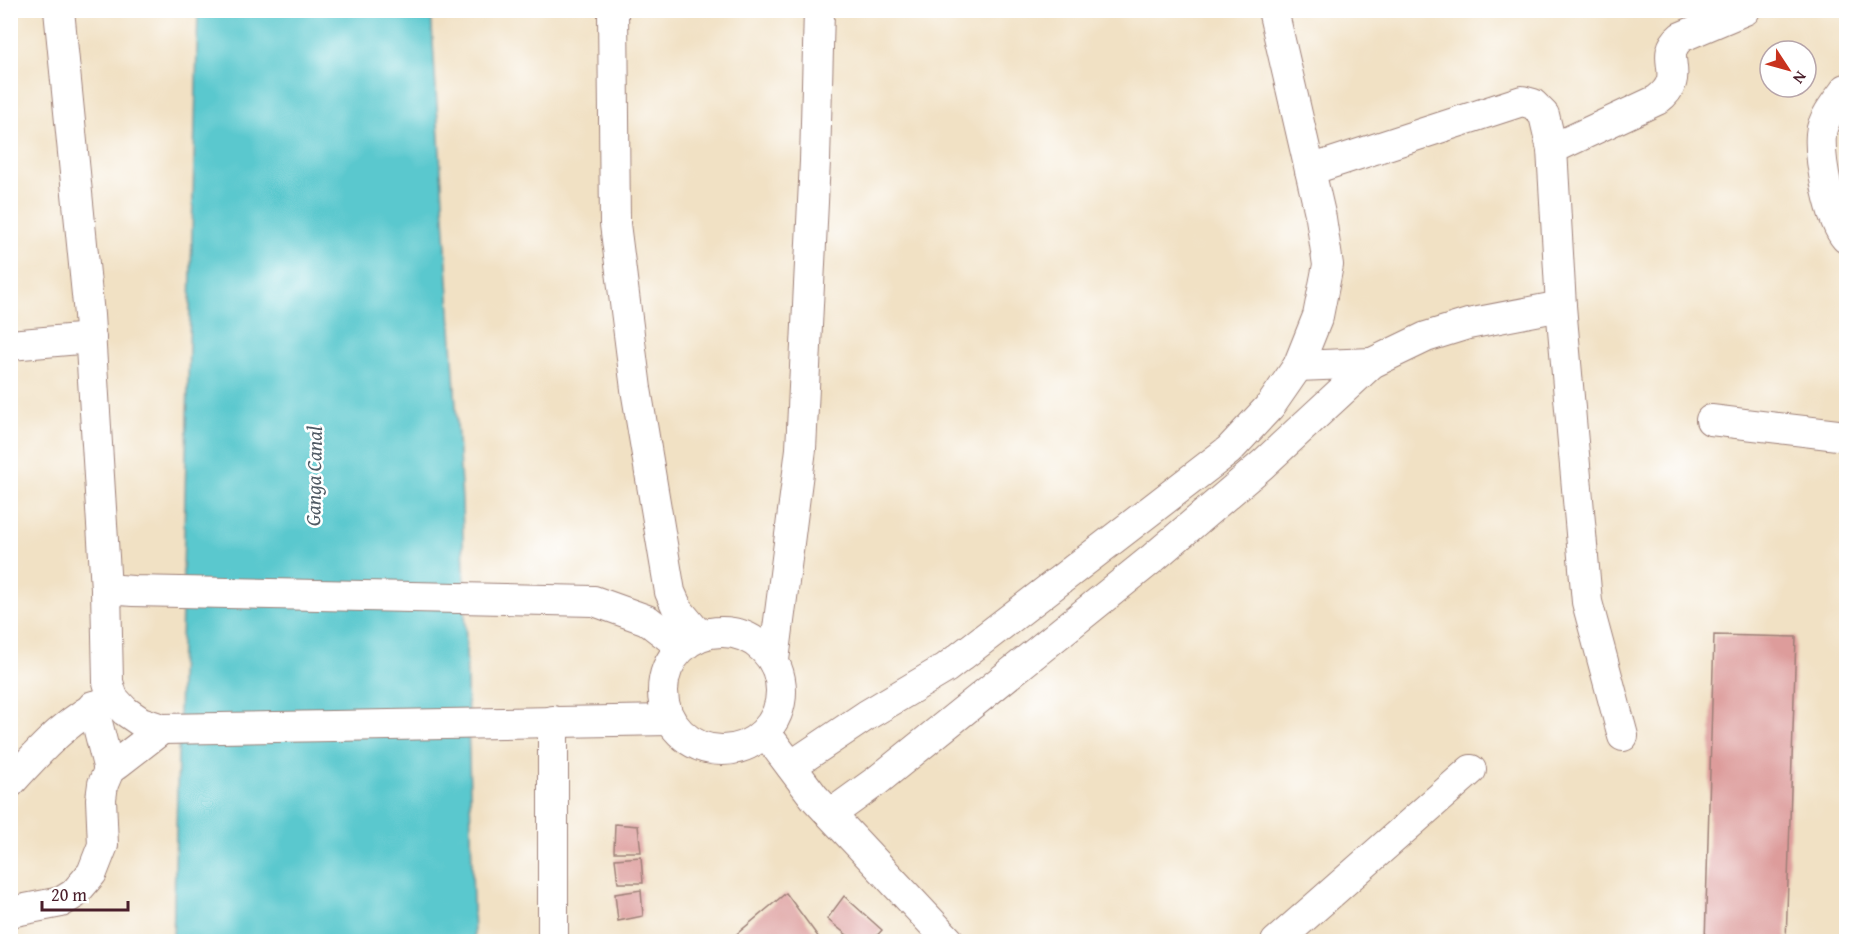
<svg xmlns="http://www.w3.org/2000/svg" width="1857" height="952" font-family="'Gentium Book Plus',serif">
	<rect width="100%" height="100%" fill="#fff"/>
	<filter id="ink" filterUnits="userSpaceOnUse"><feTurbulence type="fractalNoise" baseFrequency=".0167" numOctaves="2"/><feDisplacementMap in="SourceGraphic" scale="12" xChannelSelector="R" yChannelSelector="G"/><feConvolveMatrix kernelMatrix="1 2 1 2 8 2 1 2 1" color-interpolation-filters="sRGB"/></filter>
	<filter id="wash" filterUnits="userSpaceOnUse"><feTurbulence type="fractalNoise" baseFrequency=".008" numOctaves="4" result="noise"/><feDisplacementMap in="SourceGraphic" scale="24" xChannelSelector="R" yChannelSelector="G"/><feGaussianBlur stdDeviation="1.35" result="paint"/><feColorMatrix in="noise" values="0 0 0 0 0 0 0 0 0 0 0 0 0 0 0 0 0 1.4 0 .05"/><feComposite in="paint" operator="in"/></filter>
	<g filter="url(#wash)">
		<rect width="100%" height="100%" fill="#f1e1c4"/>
		<!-- water -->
		<path fill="#5ac8ce" stroke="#52747c" stroke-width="1.5" d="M 198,11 L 431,11 L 462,501 L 474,940 L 477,941 L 173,942 Z"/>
		<g id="blocks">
			<!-- building -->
			<g fill="#dd9c9b">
				<path d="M 1714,635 L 1796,637 L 1786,942 L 1705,942 Z"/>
				<path d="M 615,824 L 638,826 L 641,852 L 614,852 Z"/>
				<path d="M 641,857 L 643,883 L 618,883 L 615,859 Z"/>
				<path d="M 641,890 L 643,916 L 618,921 L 615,894 Z"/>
				<path d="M 786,893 L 822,942 L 727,942 Z"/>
				<path d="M 844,896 L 882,930 L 871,942 L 856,942 L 827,919 Z"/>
			</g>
		</g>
	</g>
	<g filter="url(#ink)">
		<use href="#blocks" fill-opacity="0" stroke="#9e8078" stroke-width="1.5"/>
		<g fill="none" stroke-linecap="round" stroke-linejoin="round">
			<!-- minor casing -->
			<g stroke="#9e8078" stroke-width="32">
				<g id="minor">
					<path d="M 59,10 L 89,315 L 106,589 L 108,682 L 113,698 L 125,711 L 141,722 L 162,729 L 670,720"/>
					<path d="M 613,10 L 615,224 L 636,389 L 670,592 L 678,610 L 699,635"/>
					<path d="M 1846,89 C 1837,101 1822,119 1821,134 C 1819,158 1830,220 1846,238"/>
					<path d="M 1552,149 L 1657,100 C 1690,75 1656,58 1681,37 L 1745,10"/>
					<path d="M 1310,170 L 1522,101 L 1533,104 L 1544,115 L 1552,149 L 1561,306 L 1587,602 L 1623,736"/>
					<path d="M 10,345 L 91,338"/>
					<path d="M 1298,366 L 1372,363"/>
					<path d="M 1711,420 L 1846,436"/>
					<path d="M 106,589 L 133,591 L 594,601 L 647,620 L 682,647"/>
					<circle cx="722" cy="691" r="59"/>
					<path d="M 774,660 L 801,449 L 815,161 L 819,10"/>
					<path d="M 93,706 L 109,770"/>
					<path d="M 765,732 L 814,797 L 950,942"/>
					<path d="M 791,766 L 867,715 L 946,668 L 1229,450 L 1271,405 L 1298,366 L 1318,316 L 1328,265 L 1321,218 L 1273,10"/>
					<path d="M 10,783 C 41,749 70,716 113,698"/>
					<path d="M 831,814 L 878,780 L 1153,558 L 1262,465 L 1372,363 L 1426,337 L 1468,324 L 1561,306"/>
					<path d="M 10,912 L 61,902 L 74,894 L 92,873 L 103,845 L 101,799 L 103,784 L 109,770 L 162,729"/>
					<path d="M 553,942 L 553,721"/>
					<path d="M 1276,942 L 1471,770"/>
				</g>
			</g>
			<!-- minor -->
			<use href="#minor" stroke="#fff" stroke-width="30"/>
		</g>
	</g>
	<g text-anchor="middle" stroke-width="5" stroke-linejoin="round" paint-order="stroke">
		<!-- water labels -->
		<g font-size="21" font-style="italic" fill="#505a64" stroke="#fff">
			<text transform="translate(314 476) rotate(-89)" y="7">Ganga Canal</text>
		</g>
	</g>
	<!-- margin -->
	<rect width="1857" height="952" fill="none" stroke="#fff" stroke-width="36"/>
	<!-- north arrow -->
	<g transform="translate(1788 69) rotate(126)"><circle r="28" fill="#ffffff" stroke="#b7a5aa" stroke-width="1.5"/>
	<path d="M0-4.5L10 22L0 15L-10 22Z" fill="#c8321e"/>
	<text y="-9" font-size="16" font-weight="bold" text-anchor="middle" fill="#4a1f2b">N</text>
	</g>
	<!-- scale -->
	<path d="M42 901v9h86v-9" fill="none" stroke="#4a1f2b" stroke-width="3"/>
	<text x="51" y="901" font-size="18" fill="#4a1f2b" stroke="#ffffff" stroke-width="4.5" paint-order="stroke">20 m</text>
</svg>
